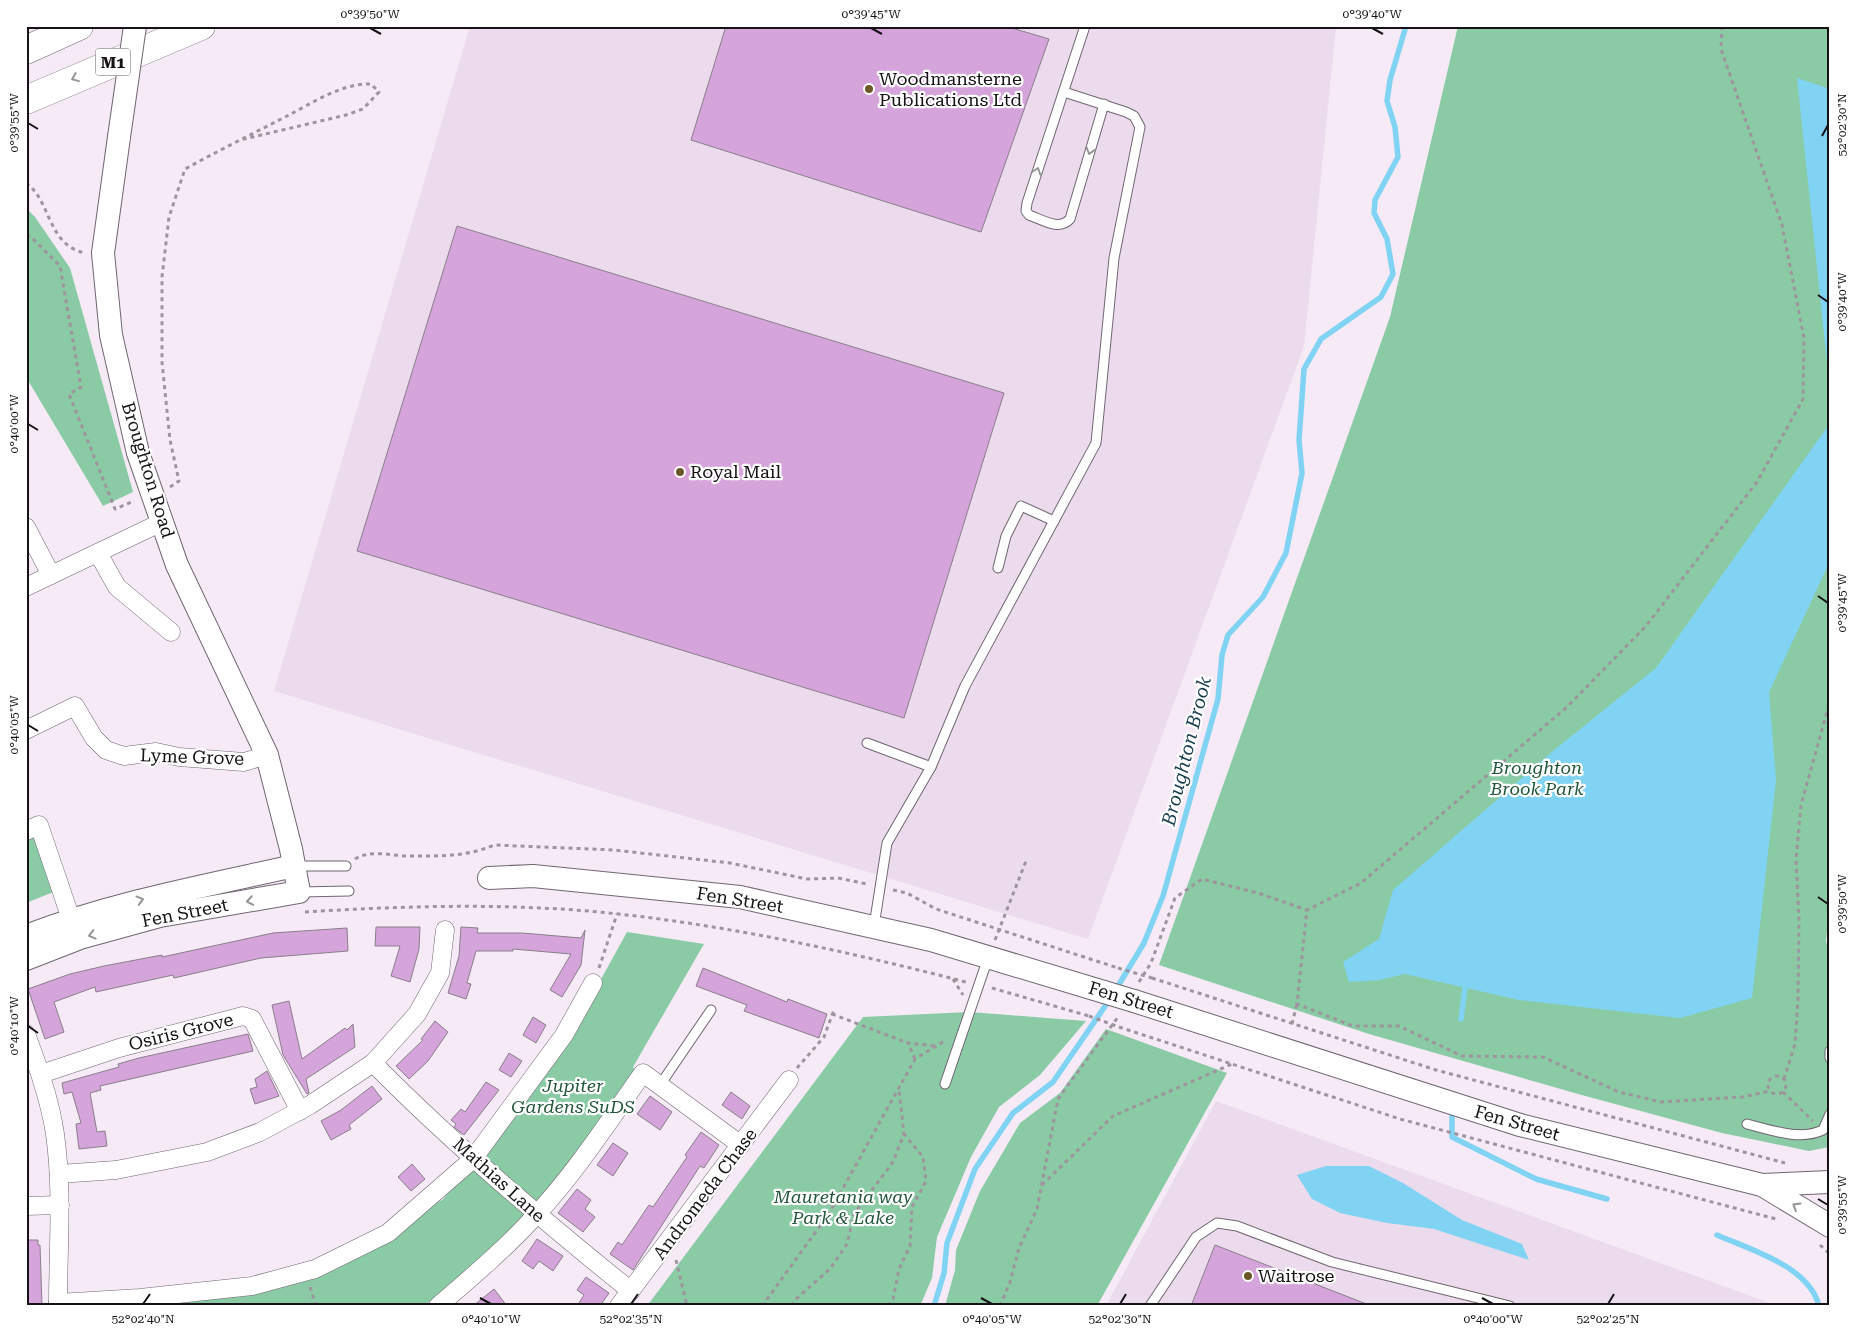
<svg xmlns="http://www.w3.org/2000/svg" width="1856" height="1332" font-family="'Roboto Serif',serif">
	<rect width="100%" height="100%" fill="#f5eaf6"/>
	<!-- built -->
	<g fill="#ebdbed">
		<path d="M 470,26 L 1336,26 L 1304,346 L 1088,939 L 274,691 Z"/>
		<path d="M 1216,1101 L 1778,1306 L 1106,1306 Z"/>
	</g>
	<!-- green -->
	<g fill="#8acba5">
		<path d="M 1458,26 L 1830,26 L 1830,896 L 1826,941 L 1830,956 L 1829,1147 L 1809,1151 L 1722,1133 L 1578,1094 L 1369,1034 L 1159,965 L 1390,317 Z"/>
		<path d="M 26,208 L 35,217 L 70,268 L 133,492 L 103,506 L 26,377 Z"/>
		<path d="M 36,834 L 56,891 L 26,903 L 26,839 Z"/>
		<path d="M 627,932 L 704,944 L 633,1067 L 637,1072 L 596,1131 L 505,1240 L 424,1306 L 143,1306 L 192,1302 L 267,1288 L 442,1200 L 463,1178 L 600,981 Z"/>
		<path d="M 969,1012 L 1086,1021 L 1040,1075 L 999,1107 L 971,1157 L 937,1237 L 932,1278 L 920,1306 L 647,1306 L 863,1017 Z"/>
		<path d="M 1106,1029 L 1227,1073 L 1097,1306 L 945,1306 L 955,1270 L 956,1250 L 980,1191 L 1020,1123 L 1060,1093 Z"/>
	</g>
	<!-- water -->
	<g fill="#80d3f3">
		<path d="M 1797,78 L 1830,89 L 1830,391 Z"/>
		<path d="M 1830,423 L 1830,561 L 1769,692 L 1776,780 L 1752,998 L 1680,1018 L 1519,1000 L 1405,974 L 1380,980 L 1349,982 L 1343,962 L 1379,939 L 1393,890 L 1553,751 L 1656,668 Z"/>
		<path d="M 1326,1166 L 1369,1166 L 1403,1183 L 1462,1220 L 1522,1244 L 1529,1260 L 1434,1229 L 1387,1223 L 1340,1213 L 1312,1199 L 1297,1175 Z"/>
	</g>
	<g fill="none" stroke-linecap="round" stroke-linejoin="round">
		<!-- stream -->
		<g stroke="#80d3f3" stroke-width="5.5">
			<path d="M 1115,991 L 1144,943 L 1163,896 L 1218,699 L 1222,655 L 1228,635 L 1263,597 L 1286,553 L 1302,473 L 1299,440 L 1304,369 L 1321,339 L 1381,297 L 1393,274 L 1387,239 L 1374,213 L 1375,200 L 1398,157 L 1395,127 L 1387,101 L 1390,80 L 1406,26"/>
			<path d="M 1461,1019 L 1465,988"/>
			<path d="M 1452,1109 L 1452,1137 L 1536,1179 L 1607,1199"/>
			<path d="M 1717,1235 C 1751,1250 1809,1266 1819,1306"/>
			<path d="M 934,1306 L 944,1273 L 947,1243 L 975,1169 L 1013,1113 L 1053,1082 L 1110,999"/>
		</g>
	</g>
	<!-- building -->
	<g fill="#d5a4da" stroke="#897f8a">
		<path d="M 726,26 L 1005,26 L 1049,39 L 981,232 L 691,140 Z"/>
		<path d="M 457,226 L 1004,393 L 904,718 L 357,551 Z"/>
		<path d="M 376,927 L 420,927 L 419,949 L 410,982 L 391,976 L 400,946 L 375,946 Z"/>
		<path d="M 461,927 L 478,928 L 477,933 L 522,933 L 581,938 L 585,930 L 581,965 L 562,997 L 550,990 L 571,954 L 513,949 L 513,951 L 476,951 L 467,983 L 471,984 L 466,999 L 448,993 L 459,956 Z"/>
		<path d="M 347,928 L 348,951 L 261,958 L 174,978 L 173,975 L 96,992 L 95,987 L 54,1002 L 64,1032 L 45,1039 L 28,989 L 70,974 L 104,966 L 162,955 L 162,957 L 273,933 Z"/>
		<path d="M 703,968 L 787,1002 L 788,999 L 827,1014 L 819,1038 L 744,1011 L 747,1005 L 696,986 Z"/>
		<path d="M 289,1001 L 302,1059 L 345,1028 L 347,1030 L 353,1024 L 355,1047 L 306,1079 L 309,1093 L 307,1094 L 283,1055 L 272,1005 Z"/>
		<path d="M 533,1017 L 546,1025 L 536,1043 L 523,1035 Z"/>
		<path d="M 435,1021 L 448,1032 L 428,1061 L 409,1079 L 396,1066 L 423,1040 L 421,1039 Z"/>
		<path d="M 248,1034 L 253,1051 L 100,1086 L 101,1090 L 90,1093 L 97,1132 L 105,1131 L 107,1146 L 79,1149 L 76,1124 L 81,1123 L 72,1092 L 64,1094 L 62,1083 L 119,1067 L 118,1064 L 139,1058 Z"/>
		<path d="M 509,1053 L 522,1061 L 511,1077 L 499,1070 Z"/>
		<path d="M 267,1071 L 279,1096 L 255,1104 L 250,1089 L 257,1087 L 255,1079 Z"/>
		<path d="M 486,1082 L 499,1090 L 464,1135 L 454,1127 L 456,1124 L 451,1120 L 461,1109 L 465,1112 Z"/>
		<path d="M 372,1086 L 382,1099 L 349,1125 L 351,1129 L 331,1140 L 321,1121 L 341,1110 Z"/>
		<path d="M 731,1092 L 750,1106 L 742,1119 L 722,1105 Z"/>
		<path d="M 650,1096 L 672,1112 L 660,1130 L 637,1114 Z"/>
		<path d="M 701,1132 L 719,1145 L 704,1168 L 700,1166 L 633,1270 L 610,1254 L 618,1242 L 622,1245 L 649,1205 L 653,1207 L 687,1157 L 685,1155 Z"/>
		<path d="M 613,1143 L 628,1153 L 613,1176 L 597,1165 Z"/>
		<path d="M 412,1164 L 425,1179 L 411,1191 L 398,1177 Z"/>
		<path d="M 577,1189 L 591,1200 L 585,1209 L 595,1217 L 583,1232 L 558,1213 Z"/>
		<path d="M 537,1239 L 563,1256 L 553,1271 L 539,1261 L 533,1269 L 522,1261 Z"/>
		<path d="M 26,1240 L 38,1240 L 38,1245 L 40,1245 L 42,1306 L 26,1306 Z"/>
		<path d="M 1215,1245 L 1369,1305 L 1369,1306 L 1191,1306 Z"/>
		<path d="M 586,1277 L 609,1293 L 600,1306 L 577,1306 L 584,1295 L 577,1290 Z"/>
		<path d="M 494,1289 L 507,1306 L 473,1306 Z"/>
	</g>
	<g fill="none" stroke-linecap="round" stroke-linejoin="round">
		<!-- service casing -->
		<g stroke="#706671" stroke-width="11">
			<g id="service">
				<path d="M 1085,26 L 1027,203 L 1026,211 L 1029,215 C 1043,220 1059,231 1070,219 L 1104,104"/>
				<path d="M 998,568 L 1006,536 L 1021,506 L 1054,521"/>
				<path d="M 867,743 L 931,767"/>
				<path d="M 295,866 L 346,866"/>
				<path d="M 299,892 L 349,891"/>
				<path d="M 874,926 L 887,843 L 931,767 L 965,686 L 1096,443 L 1114,258 L 1140,127 L 1134,116 L 1126,112 L 1064,92"/>
				<path d="M 1830,1051 L 1830,1058"/>
				<path d="M 945,1084 L 988,958"/>
				<path d="M 660,1085 L 711,1010"/>
				<path d="M 1747,1124 C 1771,1130 1800,1141 1823,1130 L 1830,1114"/>
				<path d="M 1150,1306 L 1196,1237 L 1217,1223 L 1237,1226 L 1332,1262 L 1510,1306"/>
			</g>
		</g>
		<!-- minor casing -->
		<g stroke="#706671" stroke-width="19">
			<g id="minor">
				<path d="M 26,527 L 51,575"/>
				<path d="M 98,553 L 117,587 L 171,632"/>
				<path d="M 26,587 L 162,522"/>
				<path d="M 26,730 L 75,706 L 94,738 L 106,750 L 124,756 L 156,752 L 179,757 L 244,762 L 267,755"/>
				<path d="M 26,831 L 39,825 L 71,919"/>
				<path d="M 26,1034 C 38,1066 50,1100 55,1134 C 63,1191 58,1248 58,1306"/>
				<path d="M 373,1063 C 454,1145 541,1219 631,1291"/>
				<path d="M 41,1074 L 119,1048 L 243,1016 L 252,1019 L 300,1111"/>
				<path d="M 59,1174 L 116,1170 L 207,1152 L 260,1132 L 310,1105 L 373,1063 L 417,1014 L 440,973 L 445,930"/>
				<path d="M 26,1206 L 60,1205"/>
				<path d="M 58,1303 L 140,1298 L 252,1286 L 315,1269 L 388,1233 L 473,1159 L 564,1035 L 593,983"/>
				<path d="M 438,1306 C 472,1277 506,1248 536,1215 C 576,1172 609,1121 643,1073 L 741,1145"/>
				<path d="M 619,1306 L 789,1080"/>
			</g>
		</g>
		<!-- tertiary casing -->
		<g stroke="#706671" stroke-width="24">
			<g id="tertiary">
				<path d="M 489,878 L 533,876 L 740,897 L 931,940 L 1104,992"/>
				<path d="M 26,936 C 113,903 204,886 294,866"/>
				<path d="M 26,959 L 80,938 L 160,916 L 299,892 L 291,849 L 267,755 L 177,565 L 138,453 L 111,335 L 103,253 L 119,137"/>
				<path d="M 1134,1001 L 1520,1125 L 1762,1185 L 1830,1182"/>
				<path d="M 1762,1185 L 1830,1226"/>
			</g>
		</g>
		<!-- motorway casing -->
		<g stroke="#706671" stroke-width="29">
			<g id="motorway">
				<path d="M 26,50 L 79,26"/>
				<path d="M 26,100 L 201,26"/>
			</g>
		</g>
		<!-- path -->
		<g stroke="#9d959e" stroke-width="3" stroke-dasharray="4 4" stroke-linecap="butt">
			<path d="M 1722,26 L 1721,49 L 1782,225 L 1804,338 L 1803,399 L 1757,482 L 1646,626 L 1567,707 L 1361,883 L 1307,910 L 1297,1004 L 1353,1026 L 1399,1026 L 1462,1056 L 1543,1057 L 1619,1092 L 1661,1102 L 1742,1097 L 1770,1091"/>
			<path d="M 26,183 C 51,200 47,245 85,253"/>
			<path d="M 26,235 L 32,238 L 60,266 L 81,387 L 69,394 L 115,509 L 134,501"/>
			<path d="M 170,487 L 179,481 L 170,440 L 162,362 L 162,277 L 169,217 L 185,169 C 218,151 252,134 285,117 C 311,104 341,83 371,84 L 379,92 L 363,109 L 346,115 L 240,140"/>
			<path d="M 355,859 C 371,849 391,856 409,856 C 438,856 467,857 494,845 L 614,850 L 730,863 L 807,879 L 838,878 L 867,884"/>
			<path d="M 893,890 L 907,893 L 936,909 L 1118,968"/>
			<path d="M 305,912 C 402,906 502,903 599,912 C 723,924 846,951 966,982"/>
			<path d="M 995,940 L 1026,861"/>
			<path d="M 599,968 L 617,914"/>
			<path d="M 1152,978 L 1436,1070 L 1785,1163"/>
			<path d="M 953,979 L 963,995"/>
			<path d="M 1139,982 L 1151,963 L 1175,898 L 1202,879 L 1258,893 L 1307,910"/>
			<path d="M 992,988 L 1089,1016"/>
			<path d="M 832,1014 L 908,1043"/>
			<path d="M 1292,1024 L 1297,1004"/>
			<path d="M 1119,1027 L 1400,1119 L 1776,1219"/>
			<path d="M 915,1059 L 908,1043 L 935,1046"/>
			<path d="M 797,1068 L 824,1037 L 834,1010"/>
			<circle cx="1777" cy="1085" r="9"/>
			<path d="M 1784,1079 L 1795,1044 L 1798,999 L 1799,919 L 1796,860 L 1801,805 L 1830,701"/>
			<path d="M 1783,1092 L 1813,1121"/>
			<path d="M 1042,1185 L 1113,1116 L 1232,1064"/>
			<path d="M 1820,1245 L 1830,1254"/>
			<path d="M 676,1260 L 687,1306"/>
			<path d="M 310,1287 L 316,1306"/>
			<path d="M 762,1306 L 828,1215 L 915,1059 L 946,1040"/>
			<path d="M 792,1306 L 796,1299 L 830,1269 L 847,1244 L 854,1214 L 893,1162 L 904,1134 L 899,1089"/>
			<path d="M 888,1306 L 893,1299 L 899,1269 L 910,1246 L 912,1207 L 926,1181 L 923,1157 L 904,1134"/>
			<path d="M 1000,1306 L 1010,1282 L 1019,1248 L 1037,1209 L 1058,1099 L 1118,1017"/>
		</g>
		<!-- service -->
		<use href="#service" stroke="#fff" stroke-width="9"/>
		<!-- minor -->
		<use href="#minor" stroke="#fff" stroke-width="18"/>
		<!-- tertiary -->
		<use href="#tertiary" stroke="#fff" stroke-width="22"/>
		<!-- motorway -->
		<use href="#motorway" stroke="#fff" stroke-width="28"/>
		<!-- tertiary-bridge casing -->
		<g stroke="#706671" stroke-width="24" stroke-linecap="butt">
			<g id="tertiary-bridge">
				<path d="M 119,137 L 135,26"/>
				<path d="M 1104,992 L 1134,1001"/>
			</g>
		</g>
		<!-- path-bridge -->
		<g stroke="#9d959e" stroke-width="3" stroke-dasharray="4 4" stroke-linecap="butt">
			<path d="M 1118,968 L 1152,978"/>
			<path d="M 1089,1016 L 1119,1027"/>
		</g>
		<!-- tertiary-bridge -->
		<use href="#tertiary-bridge" stroke="#fff" stroke-width="22"/>
	</g>
	<!-- one-way arrows -->
	<defs><path id="oneway-chevron" d="M-2-3.5L2.5 0L-2 3.5" fill="none" stroke-width="1.6" stroke-linecap="round" stroke-linejoin="round" transform="scale(1.25)"/></defs>
	<g stroke="#969496">
		<use href="#oneway-chevron" transform="translate(75 78) rotate(158)"/>
		<use href="#oneway-chevron" transform="translate(1090 151) rotate(107)"/>
		<use href="#oneway-chevron" transform="translate(1037 171) rotate(-72)"/>
		<use href="#oneway-chevron" transform="translate(140 900) rotate(-15)"/>
		<use href="#oneway-chevron" transform="translate(250 901) rotate(170)"/>
		<use href="#oneway-chevron" transform="translate(92 935) rotate(165)"/>
		<use href="#oneway-chevron" transform="translate(1796 1206) rotate(-149)"/>
	</g>
	<!-- ticks -->
	<path fill="none" stroke="#161216" stroke-width="2" d="M 370,28 L 381,34M 871,28 L 882,34M 1372,28 L 1383,34M 28,123 L 38,129M 1822,136 L 1828,125M 1818,295 L 1828,302M 28,424 L 38,430M 1818,596 L 1828,603M 28,725 L 38,731M 1818,897 L 1828,904M 28,1026 L 38,1033M 1818,1199 L 1828,1205M 480,1298 L 491,1304M 981,1298 L 992,1304M 1482,1298 L 1493,1304M 143,1304 L 150,1294M 631,1304 L 638,1294M 1120,1304 L 1126,1294M 1608,1304 L 1614,1294"/>
	<!-- markers -->
	<g fill="#6e5727" stroke="#fff" stroke-width="2">
		<circle cx="869" cy="89" r="5"/>
		<circle cx="680" cy="472" r="5"/>
		<circle cx="1248" cy="1276" r="5"/>
	</g>
	<g text-anchor="middle" stroke-width="4.5" stroke-linejoin="round" paint-order="stroke">
		<!-- shield labels -->
		<rect fill="#fff" stroke="#5c595c" stroke-width="1" x="95.5" y="48.5" width="35" height="27" rx="4"/>
		<g font-size="16" font-weight="bold" fill="#161216">
			<text x="113" y="68">M1</text>
		</g>
		<!-- poi labels -->
		<g font-size="18" fill="#161216" stroke="#fff" text-anchor="start">
			<text x="879" y="85">Woodmansterne<tspan x="879" dy="21">Publications Ltd</tspan></text>
			<text x="690" y="478">Royal Mail</text>
			<text x="1258" y="1282">Waitrose</text>
		</g>
		<!-- street labels -->
		<g font-size="18" fill="#161216" stroke="#fff">
			<text transform="translate(148 470) rotate(73)" y="6">Broughton Road</text>
			<text transform="translate(192 757) rotate(2)" y="6">Lyme Grove</text>
			<text transform="translate(740 900) rotate(9)" y="6">Fen Street</text>
			<text transform="translate(185 913) rotate(-11)" y="6">Fen Street</text>
			<text transform="translate(1131 1000) rotate(17)" y="6">Fen Street</text>
			<text transform="translate(181 1032) rotate(-14)" y="6">Osiris Grove</text>
			<text transform="translate(1517 1123) rotate(16)" y="6">Fen Street</text>
			<text transform="translate(499 1180) rotate(42)" y="6">Mathias Lane</text>
			<text transform="translate(705 1194) rotate(-53)" y="6">Andromeda Chase</text>
		</g>
		<!-- park labels -->
		<g font-size="18" font-style="italic" fill="#22573b" stroke="#fff">
			<text x="1537" y="774">Broughton<tspan x="1537" dy="21">Brook Park</tspan></text>
			<text x="573" y="1092">Jupiter<tspan x="573" dy="21">Gardens SuDS</tspan></text>
			<text x="843" y="1203">Mauretania way<tspan x="843" dy="21">Park &amp; Lake</tspan></text>
		</g>
		<!-- water labels -->
		<g font-size="19" font-style="italic" fill="#193f4d" stroke="#fff">
			<text transform="translate(1186 751) rotate(-76)" y="7">Broughton Brook</text>
		</g>
	</g>
	<!-- border -->
	<rect width="1856" height="1332" fill="none" stroke="#ffffff" stroke-width="55"/>
	<rect x="28" y="28" width="1800" height="1276" fill="none" stroke="#161216" stroke-width="2"/>
	<g font-size="12" text-anchor="middle" fill="#161216">
		<text x="370" y="18">0°39'50"W</text>
		<text x="871" y="18">0°39'45"W</text>
		<text x="1372" y="18">0°39'40"W</text>
		<text transform="translate(14 123) rotate(-90)" y="4">0°39'55"W</text>
		<text transform="translate(1842 125) rotate(-90)" y="4">52°02'30"N</text>
		<text transform="translate(1842 302) rotate(-90)" y="4">0°39'40"W</text>
		<text transform="translate(14 424) rotate(-90)" y="4">0°40'00"W</text>
		<text transform="translate(1842 603) rotate(-90)" y="4">0°39'45"W</text>
		<text transform="translate(14 725) rotate(-90)" y="4">0°40'05"W</text>
		<text transform="translate(1842 904) rotate(-90)" y="4">0°39'50"W</text>
		<text transform="translate(14 1026) rotate(-90)" y="4">0°40'10"W</text>
		<text transform="translate(1842 1205) rotate(-90)" y="4">0°39'55"W</text>
		<text x="143" y="1323">52°02'40"N</text>
		<text x="491" y="1323">0°40'10"W</text>
		<text x="631" y="1323">52°02'35"N</text>
		<text x="992" y="1323">0°40'05"W</text>
		<text x="1120" y="1323">52°02'30"N</text>
		<text x="1493" y="1323">0°40'00"W</text>
		<text x="1608" y="1323">52°02'25"N</text>
	</g>
</svg>
